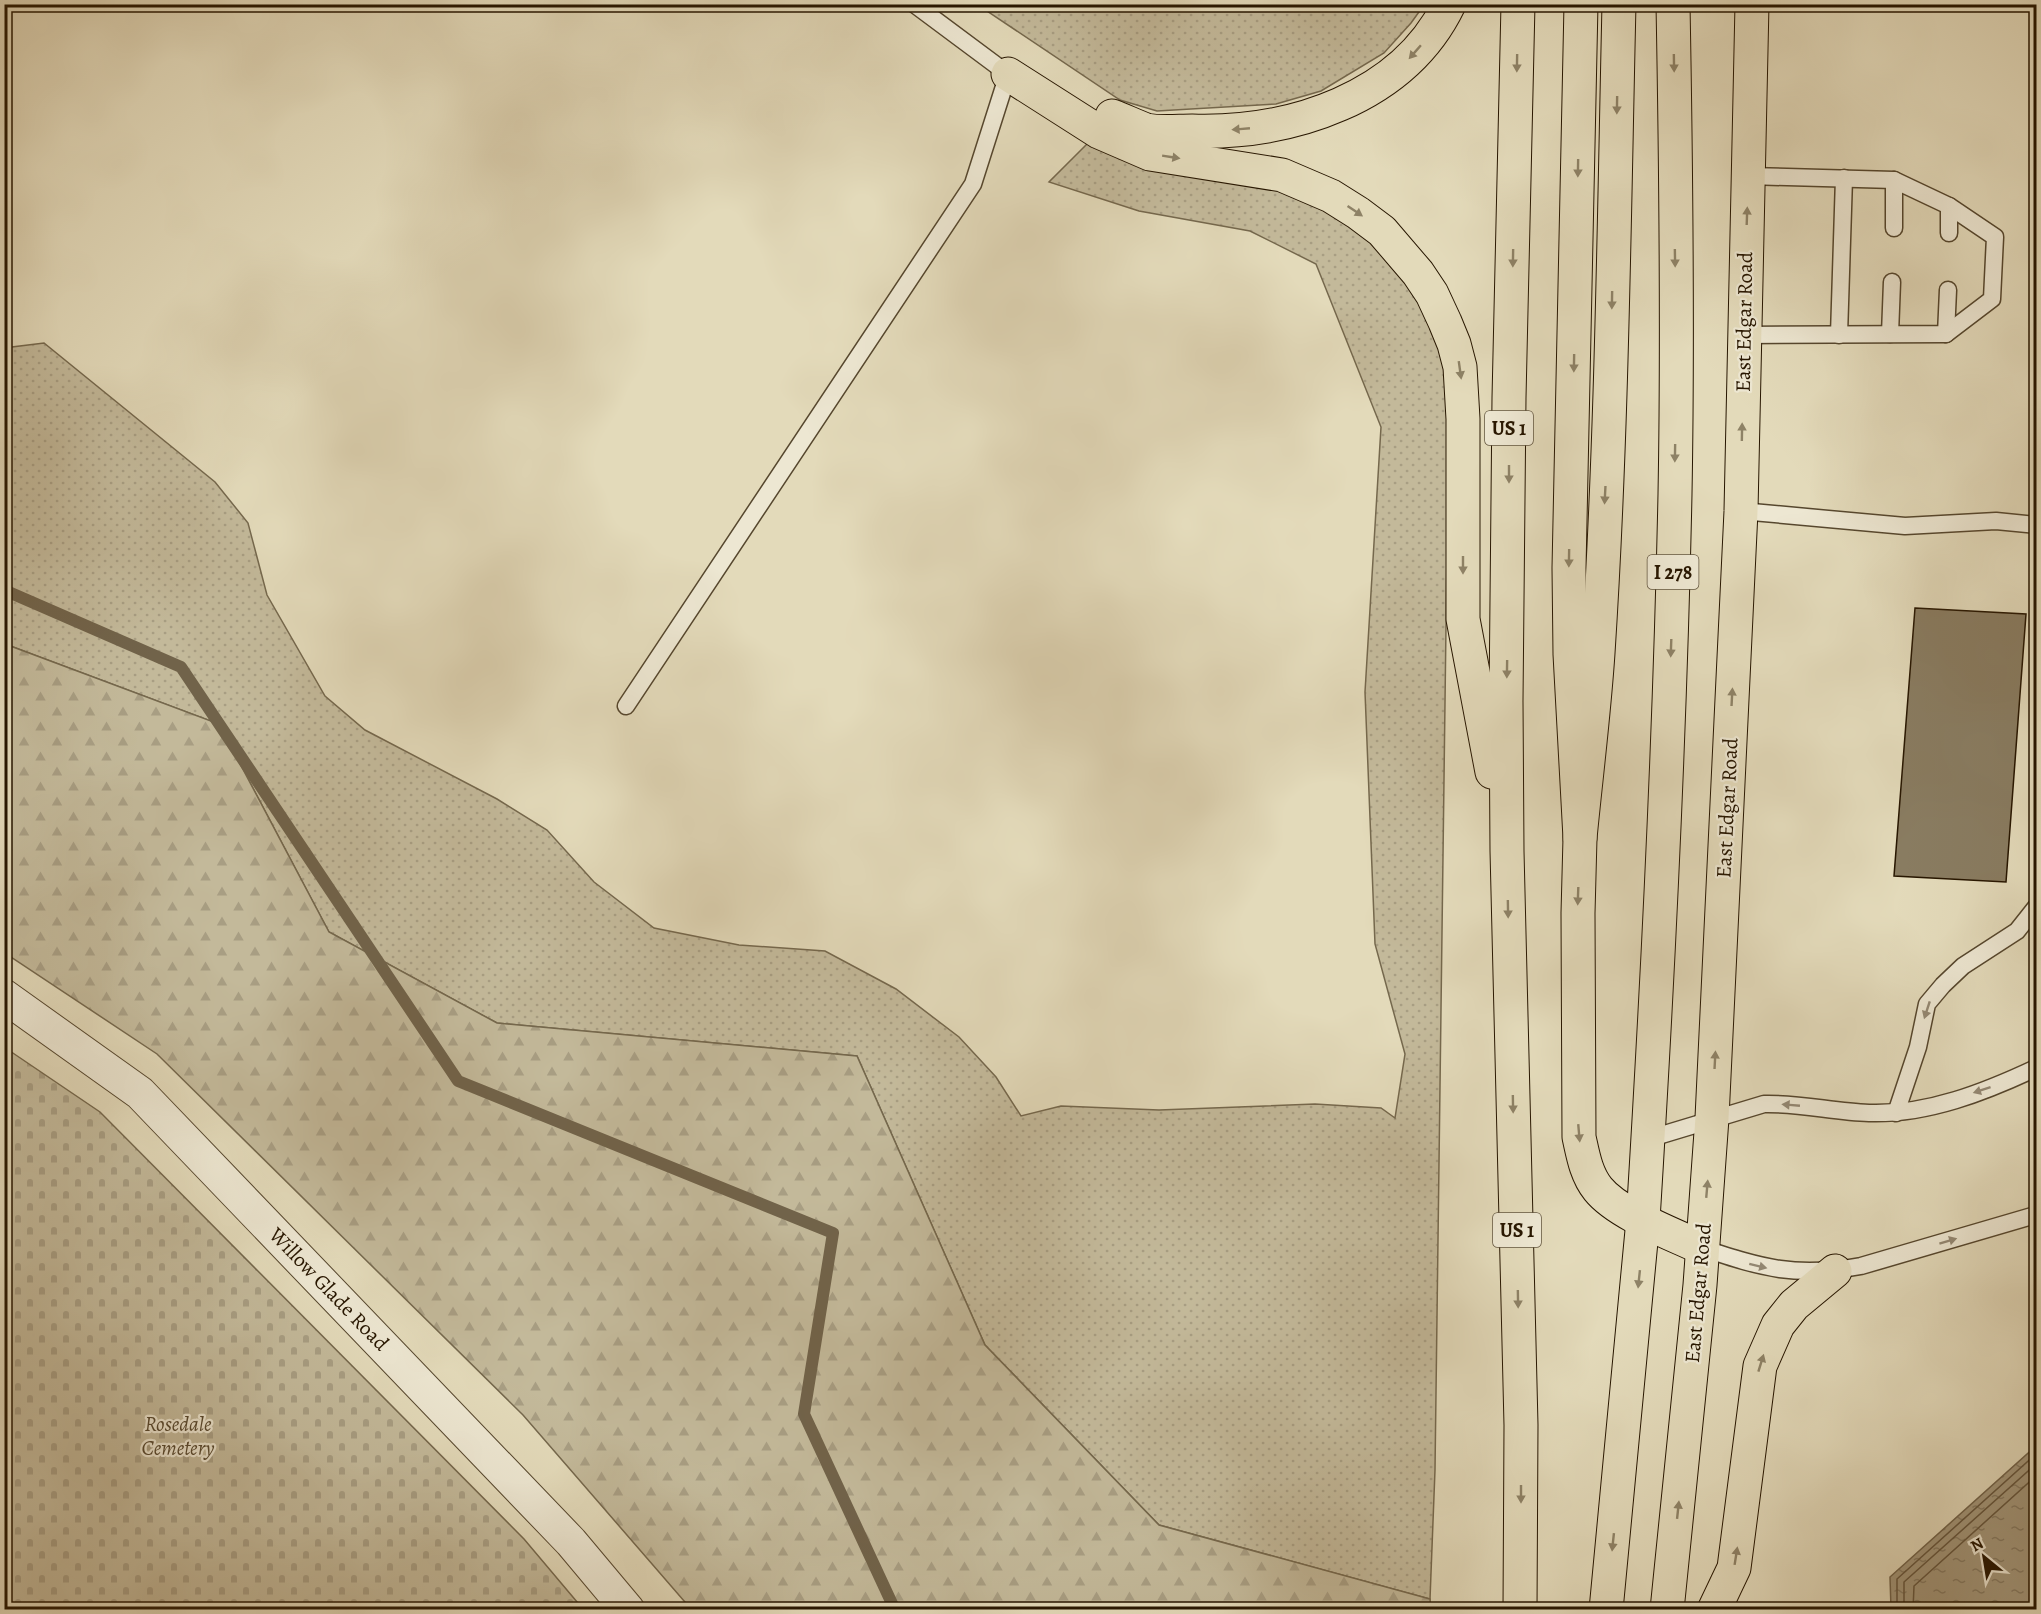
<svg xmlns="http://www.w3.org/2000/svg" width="2041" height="1614" font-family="Alegreya,serif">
	<defs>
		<pattern id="grass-dots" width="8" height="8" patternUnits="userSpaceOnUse" patternTransform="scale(1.5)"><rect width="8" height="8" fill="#c3b99a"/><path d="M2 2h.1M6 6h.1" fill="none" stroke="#a89e83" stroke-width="1.8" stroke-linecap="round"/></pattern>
		<pattern id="forest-firs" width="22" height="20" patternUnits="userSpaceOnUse" patternTransform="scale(1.5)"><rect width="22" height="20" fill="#c3b99a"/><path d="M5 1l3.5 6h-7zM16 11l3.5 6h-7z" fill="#a89e83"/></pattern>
		<pattern id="cemetery-stones" width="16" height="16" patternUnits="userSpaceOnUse" patternTransform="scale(1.5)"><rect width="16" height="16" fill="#c3b99a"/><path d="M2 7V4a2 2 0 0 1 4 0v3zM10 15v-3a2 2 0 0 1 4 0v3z" fill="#a89e83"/></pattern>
		<pattern id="water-ripples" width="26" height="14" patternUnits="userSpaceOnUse" patternTransform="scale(1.5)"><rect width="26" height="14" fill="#a3977b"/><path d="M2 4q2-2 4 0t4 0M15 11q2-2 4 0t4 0" fill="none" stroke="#857a62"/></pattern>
	</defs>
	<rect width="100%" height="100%" fill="#e3daba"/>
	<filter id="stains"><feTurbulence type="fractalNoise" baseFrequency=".00333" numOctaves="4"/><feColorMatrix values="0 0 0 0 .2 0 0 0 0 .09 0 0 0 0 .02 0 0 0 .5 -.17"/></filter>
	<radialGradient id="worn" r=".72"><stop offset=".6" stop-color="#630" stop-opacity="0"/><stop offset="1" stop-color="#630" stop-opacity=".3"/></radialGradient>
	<!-- grass -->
	<g fill="url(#grass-dots)" stroke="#75684d" stroke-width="1.5">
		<path d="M 978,5 L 1424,5 L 1411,23 L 1384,53 L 1321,91 L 1276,104 L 1157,111 L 1120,100 Z"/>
		<path d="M 1099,132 L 1358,213 L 1414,293 L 1445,360 L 1449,396 L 1435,1470 L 1430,1599 L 1159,1525 L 985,1345 L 857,1056 L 497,1023 L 329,932 L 219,724 L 5,644 L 4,348 L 44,343 L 215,482 L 248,523 L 267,595 L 325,696 L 365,730 L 497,799 L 547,830 L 594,882 L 654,928 L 739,945 L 825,951 L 896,989 L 959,1037 L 996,1077 L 1021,1116 L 1061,1106 L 1159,1110 L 1315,1104 L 1381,1108 L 1395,1118 L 1405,1054 L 1375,944 L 1365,692 L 1381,427 L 1316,264 L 1250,231 L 1139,211 L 1049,182 Z"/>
	</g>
	<!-- forest -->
	<path fill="url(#forest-firs)" stroke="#75684d" stroke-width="1.5" d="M 5,644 L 219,724 L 329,932 L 497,1023 L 857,1056 L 985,1345 L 1159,1525 L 1430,1599 L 1431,1609 L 691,1609 L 523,1415 L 157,1054 L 5,953 Z"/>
	<!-- cemetery -->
	<path fill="url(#cemetery-stones)" stroke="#75684d" stroke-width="1.5" d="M 4,1047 L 100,1112 L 524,1539 L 583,1609 L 5,1609 Z"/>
	<!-- water -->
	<path fill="url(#water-ripples)" stroke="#71634a" stroke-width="1.5" d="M 2036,1446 L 2036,1609 L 1891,1609 L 1890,1577 Z"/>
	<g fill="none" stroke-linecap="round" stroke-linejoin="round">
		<!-- shore -->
		<g stroke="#65563e" stroke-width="1.5">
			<path d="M 1897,1610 L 1897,1579 L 2036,1454"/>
			<path d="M 1904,1610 L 1904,1582 L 2036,1464"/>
			<path d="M 1913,1610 L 1914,1586 L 2036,1476"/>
		</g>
		<!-- stream -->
		<path stroke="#71634a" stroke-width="12" d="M 4,590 L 181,667 L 458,1081 L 833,1233 L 804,1414 L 895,1610"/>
	</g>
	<!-- building -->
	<path fill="#897c61" stroke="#271600" stroke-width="1.5" d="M 1915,608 L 2026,614 L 2006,882 L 1894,876 Z"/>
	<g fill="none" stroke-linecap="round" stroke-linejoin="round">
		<!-- service casing -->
		<g stroke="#56472e" stroke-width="19">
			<g id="service">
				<path d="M 1748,176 L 1894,180 L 1949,206 L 1949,233"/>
				<path d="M 1894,180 L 1894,228"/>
				<path d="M 1890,334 L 1892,282"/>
				<path d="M 1946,334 L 1992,299 L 1995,237 L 1949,206"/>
				<path d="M 1744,335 L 1946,334 L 1948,290"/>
				<path d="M 1839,335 L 1844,178"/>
				<path d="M 1741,511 L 1905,526 L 1996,521 L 2036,525"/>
				<path d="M 626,706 L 973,184 L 1008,74 L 914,4"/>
				<path d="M 1896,1113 L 1918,1047 L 1927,1004 L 1943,985 L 1963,966 L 2017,931 L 2036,907"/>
				<path d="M 1648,1139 L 1764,1104 C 1800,1103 1834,1112 1869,1113 C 1927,1115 1985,1092 2036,1068"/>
				<path d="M 1702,1248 C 1763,1268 1796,1278 1861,1266 L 2032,1216 L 2036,1217"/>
			</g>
		</g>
		<!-- minor casing -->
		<g stroke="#56472e" stroke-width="35">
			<path id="minor" d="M 4,996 L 140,1093 L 571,1542 L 628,1610"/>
		</g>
		<!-- trunk casing -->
		<g stroke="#271600" stroke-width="35">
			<g id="trunk">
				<path d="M 1518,4 L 1509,398 L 1506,701 L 1507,851 L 1521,1425 L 1520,1610"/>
				<path d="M 1581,4 L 1569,568 L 1570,654 L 1580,838 L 1578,913 L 1579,1137 C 1583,1155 1586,1174 1598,1189 C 1618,1214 1673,1234 1702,1248"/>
				<path d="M 1008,74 L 1099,132 L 1150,154 L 1282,175 L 1331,196 L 1358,213 L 1382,231 L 1418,273 L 1432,294 L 1445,322 L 1454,344 L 1460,367 L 1463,419 L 1463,619 L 1492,772"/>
				<path d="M 1112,116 C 1123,120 1135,126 1146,130 C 1160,133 1178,131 1192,131 C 1290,134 1403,99 1449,4"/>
				<path d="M 1606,1610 L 1643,1220"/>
				<path d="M 1667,1610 L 1700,1285 L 1712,1118 L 1741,511 L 1752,4"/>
				<path d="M 1714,1610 L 1734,1568 L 1760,1366 L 1778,1325 L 1794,1305 L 1835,1271"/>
			</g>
		</g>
		<!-- motorway casing -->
		<g stroke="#271600" stroke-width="35">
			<g id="motorway">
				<path d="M 1580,838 C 1586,776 1594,714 1598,653 C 1612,437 1614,221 1619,4"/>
				<path d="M 1643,1220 C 1658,978 1670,736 1675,494 C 1678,331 1676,167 1673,4"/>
			</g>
		</g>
		<!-- service -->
		<use href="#service" stroke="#ede7d2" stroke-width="16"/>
		<!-- minor -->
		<use href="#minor" stroke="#ede7d2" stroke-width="33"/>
		<!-- trunk -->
		<use href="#trunk" stroke="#e3daba" stroke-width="33"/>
		<!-- motorway -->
		<use href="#motorway" stroke="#e3daba" stroke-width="33"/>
	</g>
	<!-- one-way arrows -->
	<defs><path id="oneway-solid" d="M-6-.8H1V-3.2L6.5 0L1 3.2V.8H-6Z" transform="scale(1.5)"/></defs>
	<g fill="#8e8266">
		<use href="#oneway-solid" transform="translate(1415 52) rotate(131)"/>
		<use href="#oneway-solid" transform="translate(1517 63) rotate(91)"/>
		<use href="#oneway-solid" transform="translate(1674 63) rotate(89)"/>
		<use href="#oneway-solid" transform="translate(1617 105) rotate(91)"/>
		<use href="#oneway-solid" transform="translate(1241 129) rotate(175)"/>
		<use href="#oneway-solid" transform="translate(1171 157) rotate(9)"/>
		<use href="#oneway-solid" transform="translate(1578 168) rotate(91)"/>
		<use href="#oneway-solid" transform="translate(1355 211) rotate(34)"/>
		<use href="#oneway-solid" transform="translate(1747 216) rotate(-88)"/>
		<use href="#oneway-solid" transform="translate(1513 258) rotate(91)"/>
		<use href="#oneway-solid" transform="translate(1675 258) rotate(89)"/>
		<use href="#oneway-solid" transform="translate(1612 300) rotate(91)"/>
		<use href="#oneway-solid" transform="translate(1574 363) rotate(91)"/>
		<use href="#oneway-solid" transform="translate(1460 370) rotate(82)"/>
		<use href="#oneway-solid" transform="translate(1742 432) rotate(-89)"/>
		<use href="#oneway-solid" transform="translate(1675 453) rotate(91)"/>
		<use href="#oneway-solid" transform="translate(1509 474) rotate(90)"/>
		<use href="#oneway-solid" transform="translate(1605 495) rotate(93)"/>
		<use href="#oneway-solid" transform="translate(1569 558) rotate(91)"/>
		<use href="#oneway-solid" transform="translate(1463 565) rotate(90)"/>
		<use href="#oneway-solid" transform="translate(1671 648) rotate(92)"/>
		<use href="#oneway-solid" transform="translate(1507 669) rotate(91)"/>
		<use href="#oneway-solid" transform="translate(1732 697) rotate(-87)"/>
		<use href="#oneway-solid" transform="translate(1578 896) rotate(92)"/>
		<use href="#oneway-solid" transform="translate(1508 909) rotate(89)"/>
		<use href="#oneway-solid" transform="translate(1715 1060) rotate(-87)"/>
		<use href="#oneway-solid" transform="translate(1513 1104) rotate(89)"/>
		<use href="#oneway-solid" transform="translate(1579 1133) rotate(85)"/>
		<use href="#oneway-solid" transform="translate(1707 1189) rotate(-85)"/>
		<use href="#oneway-solid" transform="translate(1639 1279) rotate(96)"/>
		<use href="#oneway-solid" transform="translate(1518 1299) rotate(89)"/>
		<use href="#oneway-solid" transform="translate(1761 1363) rotate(-73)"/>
		<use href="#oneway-solid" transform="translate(1521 1494) rotate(90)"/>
		<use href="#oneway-solid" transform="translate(1678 1510) rotate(-84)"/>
		<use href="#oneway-solid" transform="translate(1613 1542) rotate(96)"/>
		<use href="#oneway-solid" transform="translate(1736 1556) rotate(-81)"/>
	</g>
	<g fill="#948974">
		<use href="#oneway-solid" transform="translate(1927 1010) rotate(108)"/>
		<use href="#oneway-solid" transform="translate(1982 1090) rotate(162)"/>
		<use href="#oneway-solid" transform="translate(1791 1105) rotate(-175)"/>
		<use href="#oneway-solid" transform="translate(1948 1241) rotate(-17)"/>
		<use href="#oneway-solid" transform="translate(1758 1266) rotate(14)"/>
	</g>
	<g text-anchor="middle" stroke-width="4.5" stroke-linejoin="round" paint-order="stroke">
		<!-- shield labels -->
		<g fill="#ede7d2" stroke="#62553f" stroke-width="1.5">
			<rect x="1485" y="411" width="48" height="34" rx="4.5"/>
			<rect x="1647.5" y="555" width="51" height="34" rx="4.5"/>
			<rect x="1493" y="1213" width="48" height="34" rx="4.5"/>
		</g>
		<g font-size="20" font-weight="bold" fill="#271600">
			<text x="1509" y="435">US 1</text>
			<text x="1673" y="579">I 278</text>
			<text x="1517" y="1237">US 1</text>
		</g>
		<!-- street labels -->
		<g font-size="21" fill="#271600" stroke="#ede7d2">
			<text transform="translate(1744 322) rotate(-89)" y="7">East Edgar Road</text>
			<text transform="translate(1727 808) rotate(-87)" y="7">East Edgar Road</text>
			<text transform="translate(329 1289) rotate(46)" y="7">Willow Glade Road</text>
			<text transform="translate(1698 1293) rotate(-85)" y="7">East Edgar Road</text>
		</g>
		<!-- park labels -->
		<g font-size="21" font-style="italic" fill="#56472e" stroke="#ede7d2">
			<text x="178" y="1431">Rosedale<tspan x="178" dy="24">Cemetery</tspan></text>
		</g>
	</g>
	<!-- margin -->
	<rect width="2041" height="1614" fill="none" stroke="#e3daba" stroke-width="24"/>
	<rect x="6" y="6" width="2029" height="1602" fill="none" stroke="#271600" stroke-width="3"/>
	<rect x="12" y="12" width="2017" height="1590" fill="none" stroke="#271600" stroke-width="1.5"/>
	<!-- north arrow -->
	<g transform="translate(1984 1557) rotate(330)" stroke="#ede7d2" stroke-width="4.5" paint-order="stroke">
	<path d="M0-4.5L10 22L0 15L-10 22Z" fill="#271600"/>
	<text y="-9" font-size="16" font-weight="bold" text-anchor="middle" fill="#271600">N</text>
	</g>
	<rect width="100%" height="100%" filter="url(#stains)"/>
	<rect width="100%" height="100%" fill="url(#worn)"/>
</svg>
